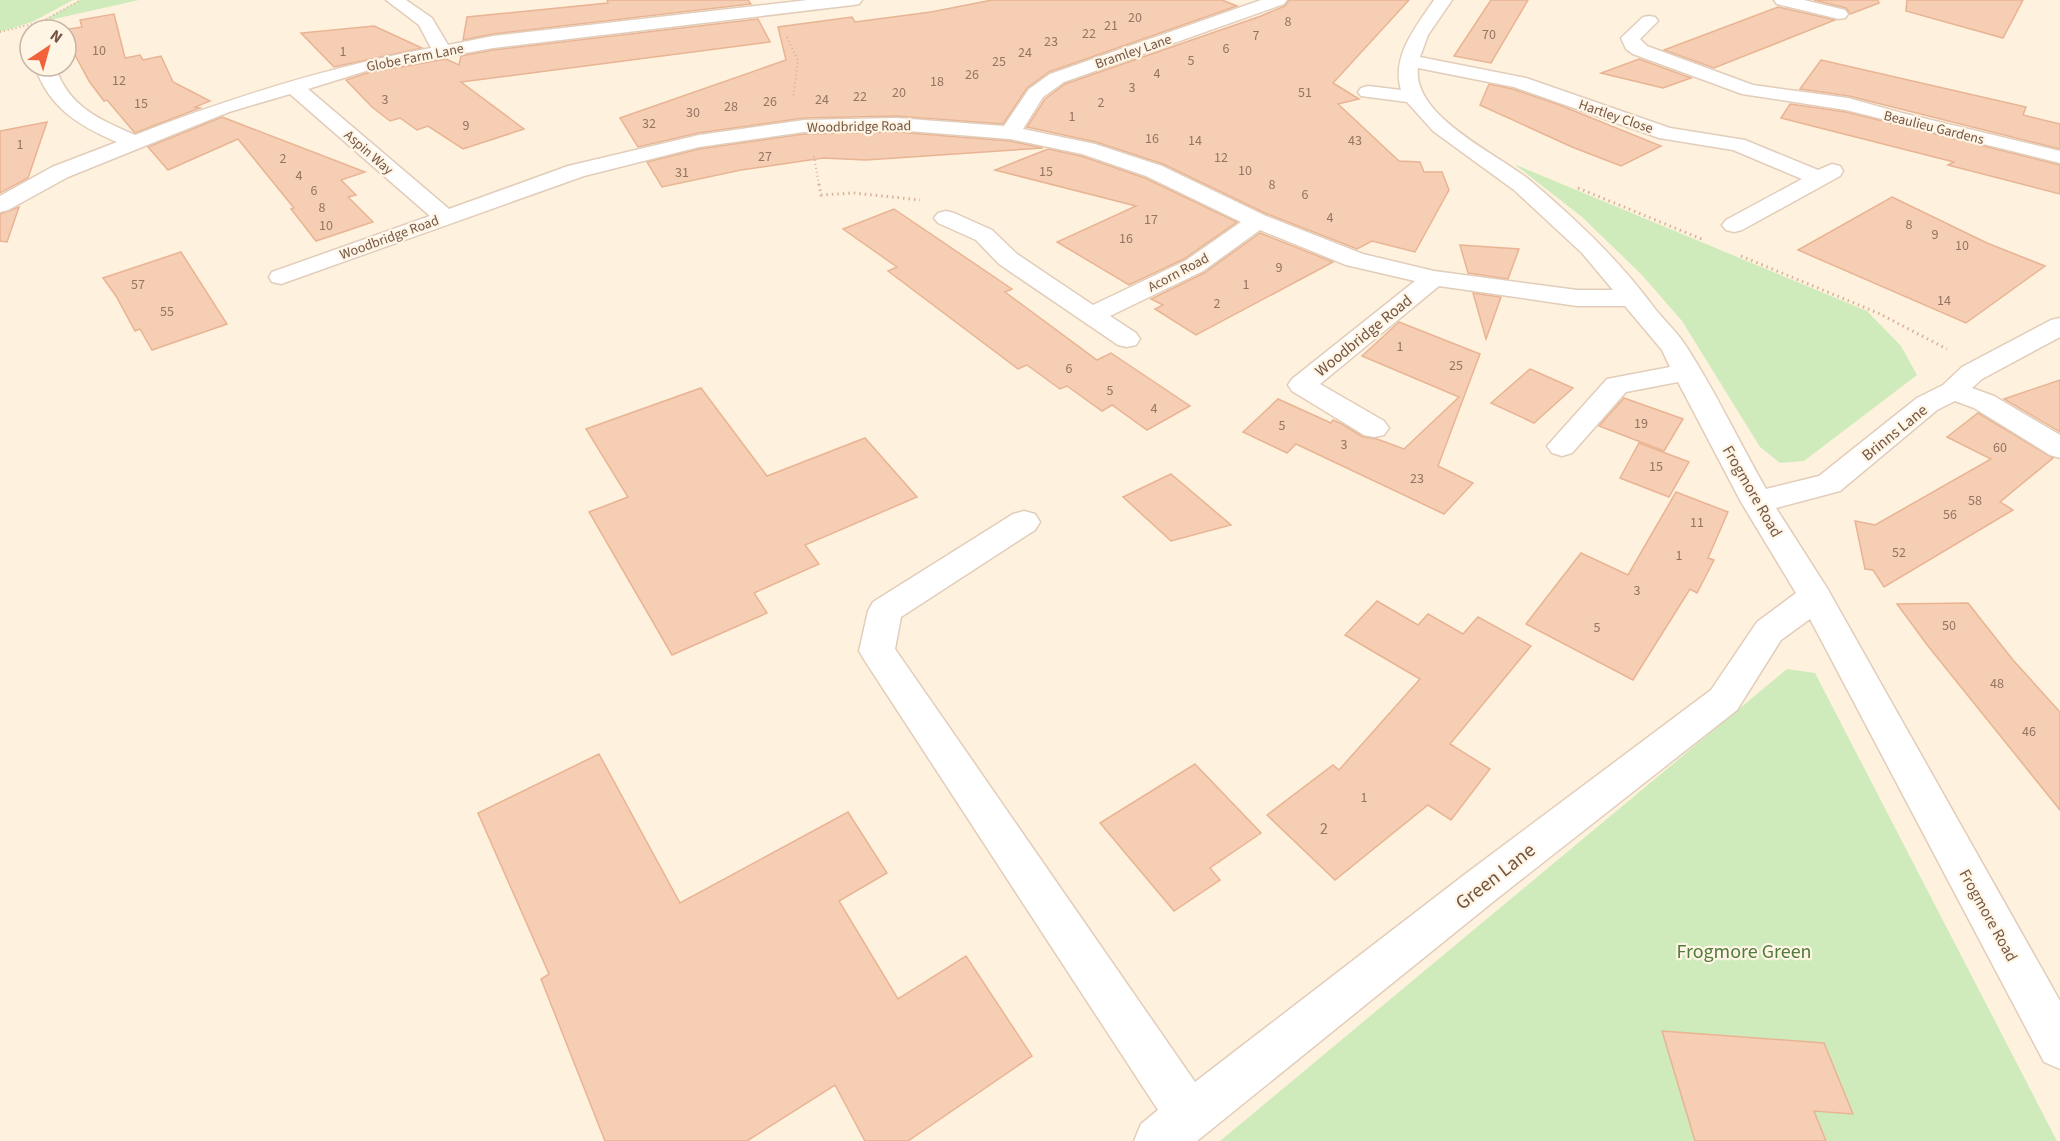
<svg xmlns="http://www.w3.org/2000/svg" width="2060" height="1141" font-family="'Source Sans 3',sans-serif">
	<rect width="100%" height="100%" fill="#fef1de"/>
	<!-- green -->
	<g fill="#cfebbc">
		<path d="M 0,0 L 73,0 L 32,22 L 0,32 Z"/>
		<path d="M 80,0 L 139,0 L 41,22 Z"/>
		<path d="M 1514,164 L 1867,311 L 1901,346 L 1917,375 L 1804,461 L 1780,463 L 1760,447 L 1682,321 L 1642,275 L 1582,217 Z"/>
		<path d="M 1787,669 L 1815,673 L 2057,1141 L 1220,1141 Z"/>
	</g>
	<!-- building -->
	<g fill="#f5ceb4" stroke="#e9b493" stroke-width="1.5">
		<path d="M 607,0 L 748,0 L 751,4 L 493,34 L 463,40 L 467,17 L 608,3 Z"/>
		<path d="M 992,0 L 1222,0 L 1237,6 L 1049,72 L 1027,88 L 1003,124 L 896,116 L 804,118 L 698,133 L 638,147 L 620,118 L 786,60 L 778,27 L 852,17 L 855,22 L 931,12 Z"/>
		<path d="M 1289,0 L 1409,0 L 1333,83 L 1359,99 L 1338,104 L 1399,161 L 1420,162 L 1424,172 L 1442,172 L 1449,190 L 1415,252 L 1372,241 L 1357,249 L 1267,214 L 1163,164 L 1096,142 L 1027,127 L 1045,99 L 1065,84 L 1261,16 L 1285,6 Z"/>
		<path d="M 1491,0 L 1528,0 L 1491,63 L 1454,56 Z"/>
		<path d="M 1814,0 L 1878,0 L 1879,3 L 1850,14 L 1846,8 Z"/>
		<path d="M 1907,0 L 2023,0 L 2003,38 L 1906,11 Z"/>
		<path d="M 1778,7 L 1835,20 L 1714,68 L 1664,50 Z"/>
		<path d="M 114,14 L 125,58 L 140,55 L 143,60 L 161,56 L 173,82 L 210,101 L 195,107 L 200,108 L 135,133 L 107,100 L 104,101 L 89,81 L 74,53 L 69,29 L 82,27 L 80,20 Z"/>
		<path d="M 758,19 L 770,42 L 461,82 L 524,129 L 463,149 L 428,126 L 417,130 L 400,118 L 390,121 L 372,107 L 346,80 L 367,73 L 446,59 L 459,65 L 461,56 L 493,50 Z"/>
		<path d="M 374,26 L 422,48 L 334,67 L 301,33 Z"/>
		<path d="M 1639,59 L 1691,78 L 1663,88 L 1601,73 Z"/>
		<path d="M 1821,60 L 2026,107 L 2023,115 L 2060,124 L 2060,149 L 1849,96 L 1800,89 Z"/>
		<path d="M 1489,84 L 1513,89 L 1557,104 L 1661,146 L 1621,166 L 1572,147 L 1480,105 Z"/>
		<path d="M 1790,104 L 1846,112 L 2060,165 L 2060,194 L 1948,165 L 1954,162 L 1781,118 Z"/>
		<path d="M 222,117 L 365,172 L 341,180 L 356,195 L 348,197 L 373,222 L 316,241 L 291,209 L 294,208 L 238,139 L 168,170 L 148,147 Z"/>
		<path d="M 47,122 L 28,178 L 0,193 L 0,131 Z"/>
		<path d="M 896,132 L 1010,141 L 1043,148 L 866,160 L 823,158 L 741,170 L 662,187 L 647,162 L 699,149 L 804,134 Z"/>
		<path d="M 1048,149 L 1081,156 L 1145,178 L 1237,222 L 1184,259 L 1129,285 L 1057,242 L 1136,206 L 995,170 Z"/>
		<path d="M 1892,197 L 1987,243 L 2045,266 L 1966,323 L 1798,250 Z"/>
		<path d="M 19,207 L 7,242 L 0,241 L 0,214 Z"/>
		<path d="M 894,209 L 1012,289 L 1005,292 L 1097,360 L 1111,353 L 1190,406 L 1147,430 L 1112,405 L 1102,411 L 1067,386 L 1060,389 L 1027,365 L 1018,369 L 888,271 L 897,267 L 843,229 Z"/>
		<path d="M 1260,233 L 1333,262 L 1196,335 L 1155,309 L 1163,305 L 1151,299 L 1204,273 Z"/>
		<path d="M 1460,245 L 1519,249 L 1508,279 L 1468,273 Z"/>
		<path d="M 181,252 L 227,324 L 152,350 L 140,329 L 135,331 L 116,296 L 103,278 Z"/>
		<path d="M 1473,293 L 1501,297 L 1486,339 Z"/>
		<path d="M 1399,322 L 1480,354 L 1438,466 L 1473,483 L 1444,514 L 1296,444 L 1287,453 L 1243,432 L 1278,399 L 1331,423 L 1333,420 L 1342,424 L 1363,437 L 1377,439 L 1404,449 L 1459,397 L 1362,356 Z"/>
		<path d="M 1530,369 L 1573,388 L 1534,423 L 1491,403 Z"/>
		<path d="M 2060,380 L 2060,432 L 2004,399 Z"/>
		<path d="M 701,388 L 767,476 L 865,438 L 917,497 L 805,545 L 819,564 L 754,593 L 767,613 L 672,655 L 589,512 L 628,497 L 586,429 Z"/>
		<path d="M 1624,398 L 1683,419 L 1664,451 L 1599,426 Z"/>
		<path d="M 1978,413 L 2053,458 L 2000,502 L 2013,510 L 1884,587 L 1873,570 L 1865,569 L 1855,521 L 1875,525 L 1991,459 L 1947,437 Z"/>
		<path d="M 1639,443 L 1689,462 L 1669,497 L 1620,478 Z"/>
		<path d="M 1171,474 L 1231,525 L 1171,541 L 1123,497 Z"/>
		<path d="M 1676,492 L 1728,512 L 1708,558 L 1714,560 L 1697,593 L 1690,589 L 1633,680 L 1526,624 L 1581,553 L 1628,575 Z"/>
		<path d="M 1377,601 L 1418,625 L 1428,614 L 1463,634 L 1478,617 L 1531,646 L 1450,744 L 1490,769 L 1451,820 L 1428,805 L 1335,880 L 1267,815 L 1333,765 L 1339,770 L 1420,679 L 1345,635 Z"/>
		<path d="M 1968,603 L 2013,660 L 2060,712 L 2060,810 L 1928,646 L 1897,604 Z"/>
		<path d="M 599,754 L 680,903 L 848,812 L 887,873 L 839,901 L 898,999 L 966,956 L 1032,1056 L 908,1141 L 865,1141 L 835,1085 L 747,1141 L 605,1141 L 541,979 L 549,974 L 478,813 Z"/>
		<path d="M 1195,764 L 1261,833 L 1210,868 L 1220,880 L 1174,911 L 1100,823 Z"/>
		<path d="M 1662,1031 L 1824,1043 L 1853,1114 L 1814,1111 L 1826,1141 L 1695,1141 Z"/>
	</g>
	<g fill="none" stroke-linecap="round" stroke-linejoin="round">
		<!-- minor casing -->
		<g stroke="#e2cdba" stroke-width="3">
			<g id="minor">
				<path d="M 386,0 L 406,0 L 432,18 L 448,45 L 493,36 L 808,0 L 862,0 L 859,4 L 853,5 L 493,48 L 366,71 L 308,89 L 449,209 L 568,166 L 699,135 L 804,120 L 896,118 L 1004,126 L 1029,89 L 1050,74 L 1261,0 L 1287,0 L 1284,4 L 1064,82 L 1043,97 L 1023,129 L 1095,144 L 1162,166 L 1266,216 L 1363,254 L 1434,271 L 1577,290 L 1613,290 L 1582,253 L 1514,190 L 1433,131 L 1407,102 L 1361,96 L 1358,92 L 1361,88 L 1368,86 L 1401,90 C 1391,56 1416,27 1434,0 L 1452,0 L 1428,35 L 1420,57 L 1526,78 L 1670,128 L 1745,140 L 1818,170 L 1832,164 L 1840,166 L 1843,171 L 1840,176 L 1742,230 L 1734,232 L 1726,230 L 1722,225 L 1726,220 L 1802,179 L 1733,150 L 1659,138 L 1514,87 L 1418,68 C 1412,117 1500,155 1532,182 C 1574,218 1616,257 1649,301 C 1660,317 1676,330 1686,346 C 1716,392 1739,442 1766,489 L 1819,476 L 1917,398 L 1943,385 L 1962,367 L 2051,320 L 2060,318 L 2060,337 L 1982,379 L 1972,388 L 1994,396 L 2060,435 L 2060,458 L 2050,455 L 1974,408 L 1955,401 L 1937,410 L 1840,491 L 1776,508 L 1827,588 L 2060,1001 L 2060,1069 L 2044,1062 L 1810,619 L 1781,640 L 1737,710 L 1494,901 L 1197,1141 L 1134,1141 L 1141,1124 L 1158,1110 L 865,661 L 859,651 L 868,611 L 873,602 L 1013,514 L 1024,511 L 1035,514 L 1040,522 L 1035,530 L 901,617 L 895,649 L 1195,1082 L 1464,875 L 1711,690 L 1757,622 L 1796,593 L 1741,502 L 1678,382 L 1626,392 L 1572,453 L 1562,456 L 1552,453 L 1547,446 L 1607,379 L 1670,367 L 1662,350 L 1625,306 L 1577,306 L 1439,286 L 1320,384 L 1384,421 L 1389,428 L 1384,435 L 1374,437 L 1364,435 L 1292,391 L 1288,385 L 1292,379 L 1415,281 L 1346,265 L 1260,230 L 1203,271 L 1110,316 L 1136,333 L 1140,339 L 1136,345 L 1127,347 L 1118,345 L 999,264 L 976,240 L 938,223 L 934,218 L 938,213 L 946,211 L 954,213 L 992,230 L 1017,254 L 1093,305 L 1185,261 L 1241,222 L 1146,176 L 1082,154 L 1010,139 L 896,130 L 804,132 L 699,147 L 584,176 L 281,284 L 272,282 L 269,277 L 272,272 L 430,216 L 290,94 L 229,112 L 68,177 L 8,210 L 0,212 L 0,196 L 52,167 L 117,142 C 79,126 48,107 35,66 L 55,66 C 68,106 98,119 135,135 C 233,97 328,67 431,48 L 419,25 Z"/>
				<path d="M 1774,0 L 1804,0 L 1845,10 L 1848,14 L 1845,18 L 1839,19 L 1777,4 Z"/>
				<path d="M 1649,16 L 1655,17 L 1658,21 L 1640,39 L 1647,46 L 1753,85 L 1848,98 L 1902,113 L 2060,151 L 2060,163 L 1846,110 L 1742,94 L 1633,54 L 1626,49 L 1621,38 L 1643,17 Z"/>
			</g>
		</g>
		<!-- path-far1 -->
		<g stroke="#d9b197" stroke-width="2" stroke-dasharray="1 3" stroke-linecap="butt">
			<path d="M 41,22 L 47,30"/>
			<path d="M 0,32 L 41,22 L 81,0"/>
			<path d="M 787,37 L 798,61 L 793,98"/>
			<path d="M 814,156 L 819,186"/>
		</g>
		<!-- path -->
		<g stroke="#d9b197" stroke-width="3" stroke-dasharray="1.5 4" stroke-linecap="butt">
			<path d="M 819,184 L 821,195 L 854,193 L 920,200"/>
			<path d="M 1578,188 L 1704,240"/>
			<path d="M 1741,256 L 1878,313 L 1947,349"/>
		</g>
		<!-- minor -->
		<use href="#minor" fill="#fff" fill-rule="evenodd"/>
	</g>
	<g text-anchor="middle" stroke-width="4.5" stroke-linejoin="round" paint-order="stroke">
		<!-- number labels -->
		<g font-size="14" fill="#957461">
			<text x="1135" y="22">20</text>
			<text x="1288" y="26">8</text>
			<text x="1111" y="30">21</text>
			<text x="1089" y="38">22</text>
			<text x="1489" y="39">70</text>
			<text x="1256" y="40">7</text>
			<text x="1051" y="46">23</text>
			<text x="1226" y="53">6</text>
			<text x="99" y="55">10</text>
			<text x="343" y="56">1</text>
			<text x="1025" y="57">24</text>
			<text x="1191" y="65">5</text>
			<text x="999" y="66">25</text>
			<text x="1157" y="78">4</text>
			<text x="972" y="79">26</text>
			<text x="119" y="85">12</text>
			<text x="937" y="86">18</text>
			<text x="1132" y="92">3</text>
			<text x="899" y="97">20</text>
			<text x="1305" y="97">51</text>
			<text x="860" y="101">22</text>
			<text x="385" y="104">3</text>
			<text x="822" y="104">24</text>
			<text x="770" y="106">26</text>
			<text x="1101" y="107">2</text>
			<text x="141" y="108">15</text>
			<text x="731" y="111">28</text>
			<text x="693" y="117">30</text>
			<text x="1072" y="121">1</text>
			<text x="649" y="128">32</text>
			<text x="466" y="130">9</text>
			<text x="1152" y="143">16</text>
			<text x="1195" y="145">14</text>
			<text x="1355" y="145">43</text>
			<text x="20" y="149">1</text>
			<text x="765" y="161">27</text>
			<text x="1221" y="162">12</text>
			<text x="283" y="163">2</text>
			<text x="1245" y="175">10</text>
			<text x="1046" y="176">15</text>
			<text x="682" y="177">31</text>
			<text x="299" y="180">4</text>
			<text x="1272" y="189">8</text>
			<text x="314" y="195">6</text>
			<text x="1305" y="199">6</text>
			<text x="322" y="212">8</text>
			<text x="1330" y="222">4</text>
			<text x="1151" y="224">17</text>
			<text x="1909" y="229">8</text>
			<text x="326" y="230">10</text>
			<text x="1935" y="239">9</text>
			<text x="1126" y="243">16</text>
			<text x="1962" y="250">10</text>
			<text x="1279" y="272">9</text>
			<text x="138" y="289">57</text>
			<text x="1246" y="289">1</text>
			<text x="1944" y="305">14</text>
			<text x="1217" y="308">2</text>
			<text x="167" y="316">55</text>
			<text x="1400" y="351">1</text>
			<text x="1456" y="370">25</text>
			<text x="1069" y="373">6</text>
			<text x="1110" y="395">5</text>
			<text x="1154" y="413">4</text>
			<text x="1641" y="428">19</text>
			<text x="1282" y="430">5</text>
			<text x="1344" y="449">3</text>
			<text x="2000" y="452">60</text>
			<text x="1656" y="471">15</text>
			<text x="1417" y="483">23</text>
			<text x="1975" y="505">58</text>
			<text x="1950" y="519">56</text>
			<text x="1697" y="527">11</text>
			<text x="1899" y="557">52</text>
			<text x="1679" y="560">1</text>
			<text x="1637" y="595">3</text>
			<text x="1949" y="630">50</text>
			<text x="1597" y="632">5</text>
			<text x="1997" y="688">48</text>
			<text x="2029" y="736">46</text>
			<text x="1364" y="802">1</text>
		</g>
		<!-- far-street labels -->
		<g font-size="14" fill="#755645" stroke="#fff5e5">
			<text transform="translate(1133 51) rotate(-19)" y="5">Bramley Lane</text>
			<text transform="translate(415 57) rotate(-11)" y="5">Globe Farm Lane</text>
			<text transform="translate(1616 116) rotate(19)" y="5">Hartley Close</text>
			<text transform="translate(859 126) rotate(-1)" y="5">Woodbridge Road</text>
			<text transform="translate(1934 127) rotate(14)" y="5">Beaulieu Gardens</text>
			<text transform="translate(369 152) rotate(41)" y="5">Aspin Way</text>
			<text transform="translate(389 237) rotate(-20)" y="5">Woodbridge Road</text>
			<text transform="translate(1178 272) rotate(-28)" y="5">Acorn Road</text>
		</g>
		<!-- street labels -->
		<g font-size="16" fill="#755645" stroke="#fff5e5">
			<text transform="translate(1363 335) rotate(-39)" y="6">Woodbridge Road</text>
			<text transform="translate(1894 432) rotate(-39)" y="6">Brinns Lane</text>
			<text transform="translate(1753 491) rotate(60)" y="6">Frogmore Road</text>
			<text transform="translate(1989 915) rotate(61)" y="6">Frogmore Road</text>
		</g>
		<!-- near-number labels -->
		<g font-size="16" fill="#957461">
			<text x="1324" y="834">2</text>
		</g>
		<!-- near-street labels -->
		<g font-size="20" fill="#755645" stroke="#fff5e5">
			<text transform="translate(1495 876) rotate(-38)" y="7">Green Lane</text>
		</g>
		<!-- near-park labels -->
		<g font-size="20" fill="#4f7c3c" stroke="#fff5e5">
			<text x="1744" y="958">Frogmore Green</text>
		</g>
	</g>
	<!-- north arrow -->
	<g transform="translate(48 48) rotate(36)"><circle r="28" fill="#fff5e5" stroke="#c8b5a5" stroke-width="1.5"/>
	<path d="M0-4.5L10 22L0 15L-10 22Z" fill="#f1633a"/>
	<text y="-9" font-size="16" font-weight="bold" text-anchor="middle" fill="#755645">N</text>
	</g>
</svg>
